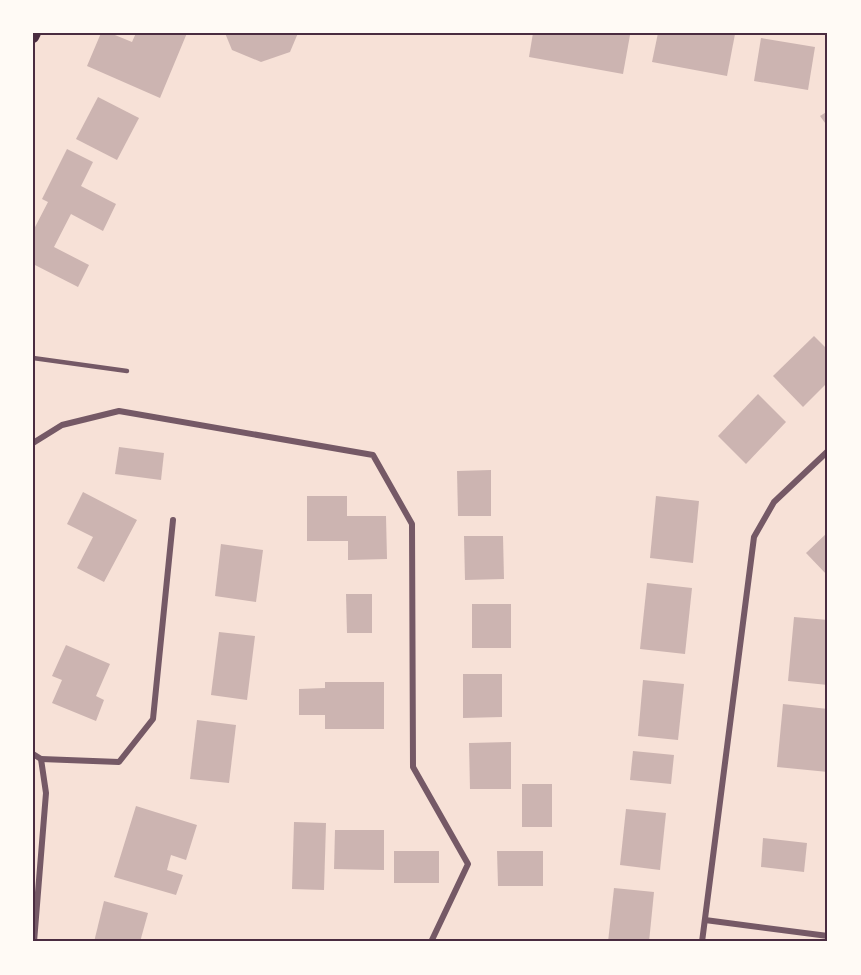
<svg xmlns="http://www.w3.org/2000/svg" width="861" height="975" font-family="'Space Grotesk',sans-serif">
	<rect width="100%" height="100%" fill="#f7e1d7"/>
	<!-- building -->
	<g fill="#ccb4b1">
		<path d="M 101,33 L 110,33 L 132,42 L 136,33 L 187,33 L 160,98 L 87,66 Z"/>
		<path d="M 225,33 L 298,33 L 290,52 L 261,62 L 232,50 Z"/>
		<path d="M 533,33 L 622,33 L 630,35 L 623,74 L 529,57 Z"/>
		<path d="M 658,33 L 735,34 L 727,76 L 652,62 Z"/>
		<path d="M 761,38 L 815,47 L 808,90 L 754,81 Z"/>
		<path d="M 98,97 L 139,118 L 117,160 L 76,139 Z"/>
		<path d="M 828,111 L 828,127 L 820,116 Z"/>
		<path d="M 67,149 L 93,162 L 81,186 L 116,204 L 103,231 L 71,214 L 54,247 L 89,265 L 78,287 L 33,264 L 33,231 L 48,202 L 42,199 Z"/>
		<path d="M 814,336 L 828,350 L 828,382 L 803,407 L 773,376 Z"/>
		<path d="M 758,394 L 786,422 L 746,464 L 718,436 Z"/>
		<path d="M 119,447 L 164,453 L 161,480 L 115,474 Z"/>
		<path d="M 491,470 L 491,516 L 458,516 L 457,471 Z"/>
		<path d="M 83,492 L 137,520 L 104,582 L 77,568 L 93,537 L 67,524 Z"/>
		<path d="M 307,496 L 347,496 L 347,516 L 386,516 L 387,559 L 348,560 L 348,541 L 307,541 Z"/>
		<path d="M 656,496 L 699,501 L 693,563 L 650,558 Z"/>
		<path d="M 828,532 L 828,576 L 806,553 Z"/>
		<path d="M 464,536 L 503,536 L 504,579 L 465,580 Z"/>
		<path d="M 221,544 L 263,550 L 256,602 L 215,596 Z"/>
		<path d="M 647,583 L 692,588 L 685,654 L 640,649 Z"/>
		<path d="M 346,594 L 372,594 L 372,633 L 347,633 Z"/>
		<rect x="472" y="604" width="39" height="44"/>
		<path d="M 794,617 L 828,620 L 828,685 L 788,681 Z"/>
		<path d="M 219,632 L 255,636 L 247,700 L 211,695 Z"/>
		<path d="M 66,645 L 110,664 L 96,696 L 104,700 L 96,721 L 52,703 L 62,680 L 52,676 Z"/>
		<path d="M 463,674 L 502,674 L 502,717 L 463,718 Z"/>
		<path d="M 643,680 L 684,684 L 678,740 L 638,736 Z"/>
		<path d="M 325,682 L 384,682 L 384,729 L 325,729 L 325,715 L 299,715 L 299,689 L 325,688 Z"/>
		<path d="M 783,704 L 828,709 L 828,772 L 777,767 Z"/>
		<path d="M 197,720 L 236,725 L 229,783 L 190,779 Z"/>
		<path d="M 511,742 L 511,789 L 470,789 L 469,743 Z"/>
		<path d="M 633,751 L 674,755 L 671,784 L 630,780 Z"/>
		<rect x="522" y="784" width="30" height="43"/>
		<path d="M 136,806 L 197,825 L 186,860 L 171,855 L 167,870 L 183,875 L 176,895 L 114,877 Z"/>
		<path d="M 626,809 L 666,813 L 660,870 L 620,865 Z"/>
		<path d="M 294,822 L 326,823 L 324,890 L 292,889 Z"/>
		<path d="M 335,830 L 384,830 L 384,870 L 334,869 Z"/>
		<path d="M 763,838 L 807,843 L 804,872 L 761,867 Z"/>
		<rect x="394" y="851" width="45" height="32"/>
		<path d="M 497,851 L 543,851 L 543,886 L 498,886 Z"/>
		<path d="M 614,888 L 654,892 L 649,942 L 608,942 Z"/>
		<path d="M 104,901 L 148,913 L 140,942 L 94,942 Z"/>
	</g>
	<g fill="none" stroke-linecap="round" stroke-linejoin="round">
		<!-- service -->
		<path stroke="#755966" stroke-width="4.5" d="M 33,358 L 127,371"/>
		<!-- minor -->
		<g stroke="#755966" stroke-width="6">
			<path d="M 33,443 L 62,425 L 119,411 L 373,455 L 412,524 L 413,767 L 468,864 L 431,942"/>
			<path d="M 33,754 L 41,759 L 46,793 L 34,942"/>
			<path d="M 41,759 L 119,762 L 153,719 L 173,520"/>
			<path d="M 705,920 L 828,936"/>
			<path d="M 702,942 L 754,537 L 774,502 L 828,451"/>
		</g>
		<!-- secondary -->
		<path stroke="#4a2c40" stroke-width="12" d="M 33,37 L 35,33"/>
	</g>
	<!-- border -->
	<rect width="861" height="975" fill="none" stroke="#fffaf5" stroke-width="69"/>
	<rect x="34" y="34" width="792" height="906" fill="none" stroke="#4a2c40" stroke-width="2"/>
</svg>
